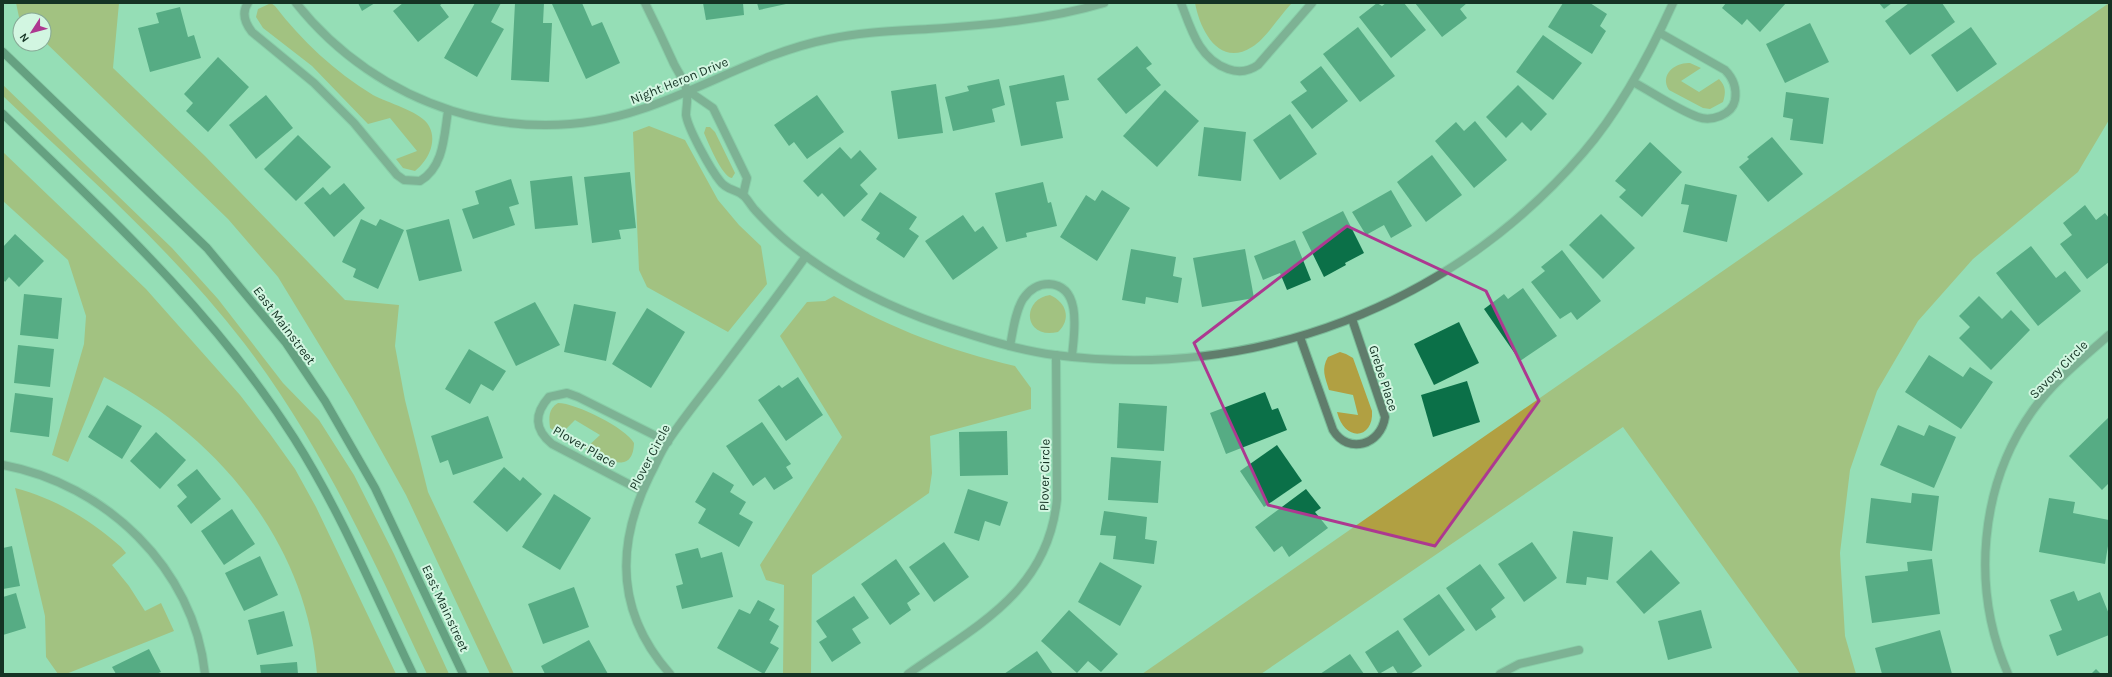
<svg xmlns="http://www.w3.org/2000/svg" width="2112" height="677" font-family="Karla,sans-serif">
	<rect width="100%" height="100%" fill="#95deb6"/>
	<!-- green -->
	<g fill="#b1a042">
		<path d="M 16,3 L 119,3 L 113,68 L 205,156 L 345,300 L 399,305 L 395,346 L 405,400 L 428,492 L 514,674 L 490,674 L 406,495 L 353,400 L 278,277 L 228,219 L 44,41 L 44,20 L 22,20 L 19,17 Z"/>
		<path d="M 271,3 L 275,6 C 302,41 334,71 373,95 C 388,103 418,111 427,123 C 439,139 429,160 415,171 L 403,168 L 396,159 L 417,151 L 390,118 L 368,124 L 312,66 L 263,28 L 256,17 L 258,9 Z"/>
		<path d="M 1195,3 L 1292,3 C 1280,15 1265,40 1252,47 C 1219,68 1200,30 1195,3 Z"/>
		<path d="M 2109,3 L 2109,120 L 2078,172 L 1973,259 L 1918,321 L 1877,391 L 1850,470 L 1840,553 L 1845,636 L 1856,674 L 1800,674 L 1623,427 L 1261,674 L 1142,674 Z"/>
		<path d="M 1690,63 L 1701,68 L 1681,81 L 1699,92 L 1719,79 C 1726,86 1726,93 1723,102 L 1710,109 L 1703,108 L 1669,90 C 1659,74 1676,62 1690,63 Z"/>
		<path d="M 3,85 L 172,248 L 218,299 L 283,383 L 319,420 L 354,475 L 394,554 L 449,674 L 427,674 C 373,559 322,445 244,343 C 174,252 86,175 3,96 Z"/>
		<path d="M 649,126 L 685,140 L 718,200 L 739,225 L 761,246 L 767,284 L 728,332 L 647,287 L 639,270 L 633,132 Z"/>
		<path d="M 706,127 L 710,127 L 715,132 L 735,173 L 732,178 C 722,177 708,142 704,133 Z"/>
		<path d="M 3,152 L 146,289 L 240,395 L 270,434 L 295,469 L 316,507 L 396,674 L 317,674 C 307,543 218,436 104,377 L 68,462 L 52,455 L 84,344 L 86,316 L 68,260 L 3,201 Z"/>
		<path d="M 1050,295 C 1066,302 1072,319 1058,332 C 1023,340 1021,299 1050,295 Z"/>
		<path d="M 834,296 C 895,330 948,350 1015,366 L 1031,388 L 1031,409 L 930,436 L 932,473 L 929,493 L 812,575 L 811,674 L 783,674 L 784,585 L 766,580 L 760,565 L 842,437 L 780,336 L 807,302 L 825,301 Z"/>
		<path d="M 1340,352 L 1346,354 L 1353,358 L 1372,411 C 1374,439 1345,443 1337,412 L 1358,415 L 1353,395 L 1329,390 C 1325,377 1321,369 1328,357 Z"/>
		<path d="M 558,403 C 576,403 626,428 634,443 C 633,478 602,457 585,449 L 600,435 L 575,420 L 560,435 L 550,428 C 549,417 548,409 558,403 Z"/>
		<path d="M 15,488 C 56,499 89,519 121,547 L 126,553 L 112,565 L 129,586 L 145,611 L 161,603 L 174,631 L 66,674 L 58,674 L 46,657 L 45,616 Z"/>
	</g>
	<!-- building -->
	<g fill="#0b7048">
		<path d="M 358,3 L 375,3 L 362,11 Z"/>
		<path d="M 403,3 L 443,3 L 440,5 L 449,17 L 418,42 L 393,11 Z"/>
		<path d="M 475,3 L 501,3 L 491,22 L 504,29 L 477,77 L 444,58 Z"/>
		<path d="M 515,3 L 544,3 L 543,23 L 552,23 L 549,82 L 511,80 Z"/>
		<path d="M 554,3 L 582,3 L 592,26 L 602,22 L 620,63 L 586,79 L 552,4 Z"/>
		<path d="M 703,3 L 743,3 L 744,15 L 706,20 Z"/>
		<path d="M 757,3 L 786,3 L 786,4 L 759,10 Z"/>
		<path d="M 1377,3 L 1382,6 L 1386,3 L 1404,3 L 1426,30 L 1391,58 L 1359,17 Z"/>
		<path d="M 1415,3 L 1467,3 L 1460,9 L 1467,18 L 1442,37 Z"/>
		<path d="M 1563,3 L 1590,3 L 1607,14 L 1600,26 L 1606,31 L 1592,54 L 1548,27 Z"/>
		<path d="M 1726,3 L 1786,3 L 1760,32 L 1747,19 L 1742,25 L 1722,8 Z"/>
		<path d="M 1879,3 L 1892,3 L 1884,9 Z"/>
		<path d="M 1909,3 L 1942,3 L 1955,22 L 1910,55 L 1885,21 Z"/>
		<path d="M 180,7 L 188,37 L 194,35 L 201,58 L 150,72 L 138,28 L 159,23 L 156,13 Z"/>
		<path d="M 1810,23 L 1829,62 L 1785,83 L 1766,44 Z"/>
		<path d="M 1358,27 L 1395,76 L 1360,102 L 1323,54 Z"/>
		<path d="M 1971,27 L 1997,64 L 1957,92 L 1931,55 Z"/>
		<path d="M 1543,35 L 1582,63 L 1553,100 L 1516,72 Z"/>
		<path d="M 1137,46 L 1152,64 L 1146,68 L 1161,85 L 1126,114 L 1097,79 Z"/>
		<path d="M 218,57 L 249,87 L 208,132 L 186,111 L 193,103 L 184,94 Z"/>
		<path d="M 1321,66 L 1348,101 L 1312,129 L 1291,102 L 1307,91 L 1300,82 Z"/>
		<path d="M 1064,75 L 1069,100 L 1056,102 L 1063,138 L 1021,146 L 1009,86 Z"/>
		<path d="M 999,79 L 1005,105 L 992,109 L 995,122 L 953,131 L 945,97 L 969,91 L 967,86 Z"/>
		<path d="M 936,84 L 943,133 L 898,139 L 891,91 Z"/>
		<path d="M 1518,85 L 1547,114 L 1531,131 L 1522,122 L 1506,138 L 1486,117 Z"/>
		<path d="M 1165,90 L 1199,121 L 1157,167 L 1123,136 Z"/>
		<path d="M 1786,92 L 1829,98 L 1823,144 L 1790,140 L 1793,119 L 1783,117 Z"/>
		<path d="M 266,95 L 293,128 L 256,159 L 229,125 Z"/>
		<path d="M 817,95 L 844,132 L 807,159 L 794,142 L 789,146 L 774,125 Z"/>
		<path d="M 1290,114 L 1317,154 L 1280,180 L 1253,140 Z"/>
		<path d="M 1475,121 L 1507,160 L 1474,188 L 1435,141 L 1456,122 L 1464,131 Z"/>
		<path d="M 1204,127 L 1246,132 L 1241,181 L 1198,176 Z"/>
		<path d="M 298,135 L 331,167 L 296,201 L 264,169 Z"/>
		<path d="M 1772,137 L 1803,174 L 1768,202 L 1739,167 L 1749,159 L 1747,157 Z"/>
		<path d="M 1650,142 L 1682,172 L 1642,217 L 1619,197 L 1626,190 L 1615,181 Z"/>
		<path d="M 840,147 L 851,159 L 860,150 L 877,169 L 860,185 L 868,194 L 844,217 L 822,193 L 818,197 L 803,181 Z"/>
		<path d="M 1432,155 L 1462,195 L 1426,222 L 1397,182 Z"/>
		<path d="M 630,172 L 636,228 L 619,230 L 621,239 L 592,243 L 584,177 Z"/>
		<path d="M 572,176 L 578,225 L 535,229 L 530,181 Z"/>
		<path d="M 511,179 L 519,204 L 509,207 L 515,225 L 473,239 L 462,209 L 479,204 L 475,191 Z"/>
		<path d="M 1043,182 L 1048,203 L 1051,202 L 1057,226 L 1026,233 L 1027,237 L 1006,242 L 995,193 Z"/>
		<path d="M 344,183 L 365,208 L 334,237 L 304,203 L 323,187 L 330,195 Z"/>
		<path d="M 1685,184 L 1737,195 L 1727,242 L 1683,232 L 1689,205 L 1681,204 Z"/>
		<path d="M 1102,190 L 1130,208 L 1097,261 L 1060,237 L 1086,195 L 1095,201 Z"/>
		<path d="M 1391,190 L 1412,226 L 1391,238 L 1384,225 L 1366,235 L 1352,212 Z"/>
		<path d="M 880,192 L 917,217 L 909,229 L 919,236 L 904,258 L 876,239 L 880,233 L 861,220 Z"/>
		<path d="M 2085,205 L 2096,220 L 2105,213 L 2109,218 L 2109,262 L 2087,279 L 2060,244 L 2072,235 L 2063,223 Z"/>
		<path d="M 1343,211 L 1364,253 L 1345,263 L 1346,265 L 1324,277 L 1302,232 Z"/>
		<path d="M 1601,214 L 1635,248 L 1603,279 L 1569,245 Z"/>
		<path d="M 963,215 L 975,232 L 983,226 L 998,248 L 953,280 L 925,241 Z"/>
		<path d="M 361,219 L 376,226 L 380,219 L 404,230 L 378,289 L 353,277 L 356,269 L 342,262 Z"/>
		<path d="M 449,219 L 462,271 L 419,281 L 406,230 Z"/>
		<path d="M 15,234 L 44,261 L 19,287 L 9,277 L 5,282 L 3,279 L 3,247 Z"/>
		<path d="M 1295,240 L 1311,280 L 1287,290 L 1280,273 L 1263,280 L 1254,256 Z"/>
		<path d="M 2031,246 L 2056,278 L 2065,271 L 2081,291 L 2038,326 L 1996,273 Z"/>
		<path d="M 1131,249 L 1176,257 L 1173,276 L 1182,278 L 1178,303 L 1146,297 L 1145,304 L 1122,300 Z"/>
		<path d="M 1245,249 L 1254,298 L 1202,307 L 1193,258 Z"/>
		<path d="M 1562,250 L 1601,301 L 1577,320 L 1571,312 L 1560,319 L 1531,282 L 1545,271 L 1541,267 Z"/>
		<path d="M 1523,288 L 1557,336 L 1520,361 L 1484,309 L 1504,294 L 1508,299 Z"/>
		<path d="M 24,294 L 62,298 L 58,339 L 20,335 Z"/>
		<path d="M 1979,296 L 2002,319 L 2011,310 L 2030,330 L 1991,370 L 1959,338 L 1970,327 L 1959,316 Z"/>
		<path d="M 535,302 L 560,345 L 516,366 L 494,322 Z"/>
		<path d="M 574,304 L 616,312 L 606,361 L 564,352 Z"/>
		<path d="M 647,308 L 685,332 L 651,388 L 612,364 Z"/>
		<path d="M 1459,322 L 1479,363 L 1434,385 L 1414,344 Z"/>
		<path d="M 18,345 L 54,349 L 50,387 L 14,383 Z"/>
		<path d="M 469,349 L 506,371 L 493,391 L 481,384 L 470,404 L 445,389 Z"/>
		<path d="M 1929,355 L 1963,377 L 1970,367 L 1993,382 L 1961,429 L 1905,392 Z"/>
		<path d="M 798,377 L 823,415 L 786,441 L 758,400 L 779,385 L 782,388 Z"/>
		<path d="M 1467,381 L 1480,422 L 1433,437 L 1421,395 Z"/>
		<path d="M 1265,392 L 1272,410 L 1278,408 L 1287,430 L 1226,454 L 1210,413 Z"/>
		<path d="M 15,393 L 53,398 L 49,437 L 10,432 Z"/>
		<path d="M 1119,403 L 1167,406 L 1164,451 L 1117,448 Z"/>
		<path d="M 107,405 L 142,426 L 122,459 L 88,437 Z"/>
		<path d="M 488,416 L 503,458 L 453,475 L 448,460 L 440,463 L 431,436 Z"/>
		<path d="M 2108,418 L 2109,483 L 2102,490 L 2069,456 Z"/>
		<path d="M 762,422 L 791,464 L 786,467 L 793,478 L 774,490 L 765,477 L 753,486 L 726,446 Z"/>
		<path d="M 1898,425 L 1924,436 L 1929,425 L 1956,437 L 1934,488 L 1880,465 Z"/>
		<path d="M 1007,431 L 1008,475 L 960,476 L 959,432 Z"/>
		<path d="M 156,432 L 186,460 L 160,489 L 130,461 Z"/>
		<path d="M 1277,445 L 1302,481 L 1264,507 L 1240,471 Z"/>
		<path d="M 1111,457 L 1161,461 L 1158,503 L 1108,500 Z"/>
		<path d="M 504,467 L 520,481 L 523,477 L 542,494 L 507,532 L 473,502 Z"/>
		<path d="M 197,469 L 221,499 L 191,524 L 177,506 L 187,497 L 177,485 Z"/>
		<path d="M 713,472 L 734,485 L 730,492 L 746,502 L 739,514 L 753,522 L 739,547 L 698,523 L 706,509 L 695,502 Z"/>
		<path d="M 968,489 L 1008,502 L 1000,526 L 985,521 L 979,541 L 954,533 Z"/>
		<path d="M 1306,489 L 1321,508 L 1315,512 L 1328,528 L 1289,557 L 1282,546 L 1274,552 L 1255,527 Z"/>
		<path d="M 1912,493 L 1939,496 L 1932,551 L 1866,543 L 1871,498 L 1911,503 Z"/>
		<path d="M 554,494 L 591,518 L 560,570 L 522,547 Z"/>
		<path d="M 2049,498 L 2075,502 L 2073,513 L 2109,520 L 2109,540 L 2105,564 L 2039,552 Z"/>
		<path d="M 232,509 L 255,544 L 224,565 L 201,531 Z"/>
		<path d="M 1104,511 L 1147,517 L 1145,539 L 1157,541 L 1154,564 L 1113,559 L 1116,536 L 1100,535 Z"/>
		<path d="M 1573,531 L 1613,537 L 1608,580 L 1587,577 L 1586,585 L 1566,583 Z"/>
		<path d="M 944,542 L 969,577 L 934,602 L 909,567 Z"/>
		<path d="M 1532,542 L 1557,578 L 1524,602 L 1498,564 Z"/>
		<path d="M 12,546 L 20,586 L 3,589 L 3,548 Z"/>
		<path d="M 698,548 L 701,558 L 722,552 L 733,597 L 682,609 L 676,586 L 683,584 L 675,554 Z"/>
		<path d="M 1651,550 L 1680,583 L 1644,614 L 1616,582 Z"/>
		<path d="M 260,556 L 278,595 L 244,611 L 225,573 Z"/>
		<path d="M 896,559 L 920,594 L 907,603 L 911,610 L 890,625 L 861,584 Z"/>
		<path d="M 1932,559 L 1940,614 L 1872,623 L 1865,576 L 1908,571 L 1907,562 Z"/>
		<path d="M 1100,562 L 1142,586 L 1120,626 L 1078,602 Z"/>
		<path d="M 1480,564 L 1505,598 L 1491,609 L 1496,617 L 1476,631 L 1446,588 Z"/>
		<path d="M 574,587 L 589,627 L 543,644 L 528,604 Z"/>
		<path d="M 2074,591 L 2078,601 L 2100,592 L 2109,614 L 2109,635 L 2057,656 L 2049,635 L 2062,630 L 2050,600 Z"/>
		<path d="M 16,593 L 26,628 L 3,635 L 3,597 Z"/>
		<path d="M 1439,594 L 1465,630 L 1429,656 L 1403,619 Z"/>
		<path d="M 854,596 L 869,618 L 852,629 L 861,643 L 832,662 L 819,642 L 827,637 L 816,621 Z"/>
		<path d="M 758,600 L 775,609 L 769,620 L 779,626 L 770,643 L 779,648 L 764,674 L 717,648 L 739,609 L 750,614 Z"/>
		<path d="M 1069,610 L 1118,654 L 1101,672 L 1088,661 L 1077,673 L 1041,641 Z"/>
		<path d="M 1701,610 L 1712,648 L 1668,660 L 1658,621 Z"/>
		<path d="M 284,611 L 293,646 L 257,655 L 248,620 Z"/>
		<path d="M 1398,630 L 1422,666 L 1410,674 L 1398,674 L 1393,666 L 1379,674 L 1365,652 Z"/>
		<path d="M 1940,630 L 1952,674 L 1882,674 L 1875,648 Z"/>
		<path d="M 589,640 L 608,674 L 545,674 L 541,666 Z"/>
		<path d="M 149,649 L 161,672 L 156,674 L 116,674 L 112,667 Z"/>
		<path d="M 1037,651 L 1053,674 L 1004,674 Z"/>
		<path d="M 1350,654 L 1364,674 L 1320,674 Z"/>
		<path d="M 297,662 L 298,674 L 261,674 L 260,665 Z"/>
		<path d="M 2096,669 L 2101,674 L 2091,674 Z"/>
	</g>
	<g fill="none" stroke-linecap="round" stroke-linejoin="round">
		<!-- service casing -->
		<g stroke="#7bbc99" stroke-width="10">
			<path id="service" d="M 1181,3 C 1191,29 1199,59 1228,69 C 1239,73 1248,72 1258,65 L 1312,3"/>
		</g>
		<!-- minor casing -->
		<g stroke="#7bbc99" stroke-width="10">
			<g id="minor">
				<path d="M 248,3 C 241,13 245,23 252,32 L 314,83 L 354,123 L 397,175 L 404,180 L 420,181 C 444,167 444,136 448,111"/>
				<path d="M 645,3 C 655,23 665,44 674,64 C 678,72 684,80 686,88 C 689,97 686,107 686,115 C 688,129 711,170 720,181 C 726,190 735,189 743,195 C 747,198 751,206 755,210 C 766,222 777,233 789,243 C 835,281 888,307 944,326 C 980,338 1017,350 1055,355 C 1255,381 1451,306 1583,153 C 1621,109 1649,56 1673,3"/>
				<path d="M 1633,82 C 1652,92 1678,110 1698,117 C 1711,122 1732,115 1735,100 C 1737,88 1734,79 1725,70 L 1660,33"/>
				<path d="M 687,90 L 713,108 L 747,178 L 743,195"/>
				<path d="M 1300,337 L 1333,430 C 1348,455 1381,445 1385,417 L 1352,319"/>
				<path d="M 1010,346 C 1013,331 1015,312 1023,299 C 1029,290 1038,284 1049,284 C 1083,286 1074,334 1072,356"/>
				<path d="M 3,465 C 105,484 194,568 205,674"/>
				<path d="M 642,491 L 552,444 C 534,429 534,414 549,397 L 567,393 L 578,397 L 668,442"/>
				<path d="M 670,674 C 616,613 615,546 650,475 C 656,464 661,451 668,441 C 684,417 702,395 719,373 C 748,334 778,296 806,256"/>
				<path d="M 908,674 C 976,626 1048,592 1057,499 L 1056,355"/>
				<path d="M 1500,674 L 1519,664 L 1579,650"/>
				<path d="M 2008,674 C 1971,589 1979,486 2033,410 C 2054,381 2082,359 2109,335"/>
			</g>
		</g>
		<!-- tertiary casing -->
		<g stroke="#7bbc99" stroke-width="10">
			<path id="tertiary" d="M 296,3 C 378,106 515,152 642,109 C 705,88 763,52 829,39 C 861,32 895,31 928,29 C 987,25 1047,20 1104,3"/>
		</g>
		<!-- secondary casing -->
		<g stroke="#7bbc99" stroke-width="10">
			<g id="secondary">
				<path d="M 3,52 L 207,248 L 286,343 L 325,401 L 375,488 L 463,674"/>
				<path d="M 3,114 C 110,217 214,312 294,438 C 341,512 375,595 413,674"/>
			</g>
		</g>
		<!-- service -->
		<use href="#service" stroke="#607d6c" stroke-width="8"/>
		<!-- minor -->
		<use href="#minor" stroke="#607d6c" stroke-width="8"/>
		<!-- tertiary -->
		<use href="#tertiary" stroke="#607d6c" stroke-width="8"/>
		<!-- secondary -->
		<use href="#secondary" stroke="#2a5740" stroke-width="8"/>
	</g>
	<!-- marked area -->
	<path d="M0 0H2112V677H0ZM 1347,226 L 1486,291 L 1539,401 L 1435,546 L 1268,505 L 1194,343 Z" fill="#95deb6" fill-opacity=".55" fill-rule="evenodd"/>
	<path fill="none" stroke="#ad3890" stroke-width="3" stroke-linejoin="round" d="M 1347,226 L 1486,291 L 1539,401 L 1435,546 L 1268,505 L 1194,343 Z"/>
	<g text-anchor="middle" stroke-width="4" stroke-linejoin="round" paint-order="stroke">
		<!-- street labels -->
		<g font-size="13" fill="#153324" stroke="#d2f6e1">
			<text transform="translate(679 80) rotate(-22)" y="5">Night Heron Drive</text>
			<text transform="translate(285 325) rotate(53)" y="5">East Mainstreet</text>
			<text transform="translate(2058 369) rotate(-45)" y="5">Savory Circle</text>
			<text transform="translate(1384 378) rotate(72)" y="5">Grebe Place</text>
			<text transform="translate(585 446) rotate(30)" y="5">Plover Place</text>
			<text transform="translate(649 457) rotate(-62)" y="5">Plover Circle</text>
			<text transform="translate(1044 475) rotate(-89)" y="5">Plover Circle</text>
			<text transform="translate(446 608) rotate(65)" y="5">East Mainstreet</text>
		</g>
	</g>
	<!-- border -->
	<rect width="2112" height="677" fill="none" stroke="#153324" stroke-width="8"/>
	<!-- north arrow -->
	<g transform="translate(32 32) rotate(234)"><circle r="19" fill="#d2f6e1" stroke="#86a895"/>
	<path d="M0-3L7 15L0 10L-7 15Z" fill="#ad3890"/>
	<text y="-6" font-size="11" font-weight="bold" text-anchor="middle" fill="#153324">N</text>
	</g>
</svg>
